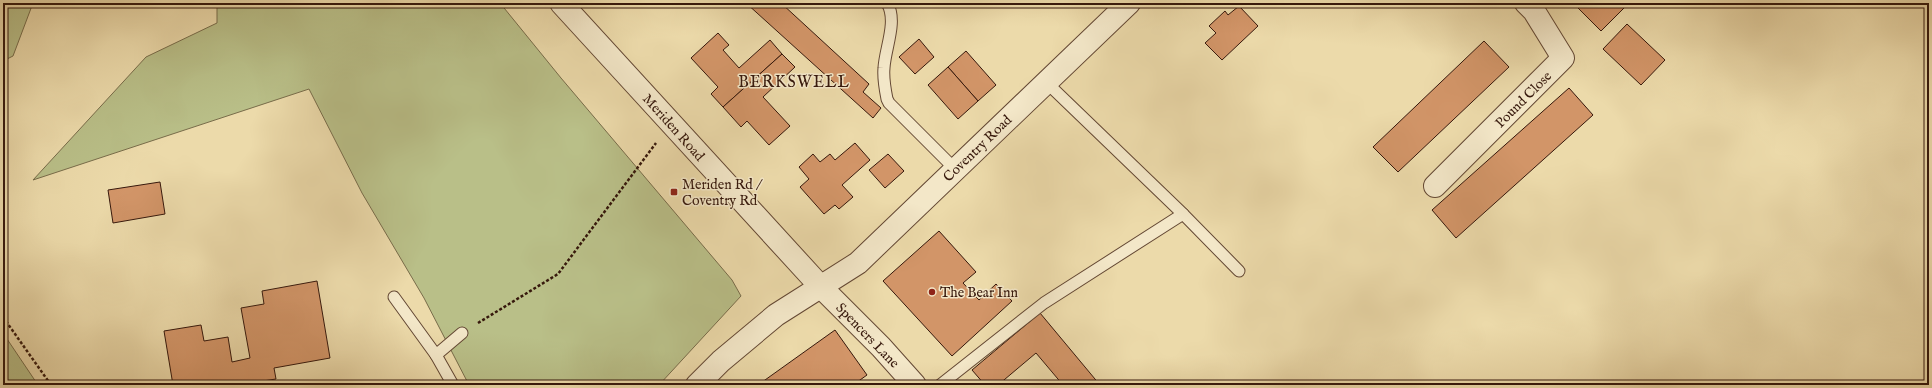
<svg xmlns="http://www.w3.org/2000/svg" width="1932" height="388" font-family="'IM FELL English',serif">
	<rect width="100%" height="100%" fill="#ecdaaa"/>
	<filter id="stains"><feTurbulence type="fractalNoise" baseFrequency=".005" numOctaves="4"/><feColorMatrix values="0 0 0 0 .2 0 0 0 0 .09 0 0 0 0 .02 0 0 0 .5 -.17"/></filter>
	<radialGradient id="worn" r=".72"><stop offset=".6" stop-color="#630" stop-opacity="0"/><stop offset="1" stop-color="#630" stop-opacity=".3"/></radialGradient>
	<!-- green -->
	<g fill="#b9bf88" stroke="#786c4a">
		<path d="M 3,3 L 33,3 L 13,56 L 3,61 Z"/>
		<path d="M 217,3 L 500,3 L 561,78 L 732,280 L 741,296 L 659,385 L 469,385 L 424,298 L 362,193 L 309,89 L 33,180 L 146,57 L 217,23 Z"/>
		<path d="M 3,333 L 38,385 L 3,385 Z"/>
	</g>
	<!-- building -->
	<g fill="#d29568" stroke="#36180c">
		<path d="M 746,3 L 781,3 L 869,84 L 863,92 L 881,108 L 873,118 Z"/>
		<path d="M 1573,3 L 1625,3 L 1627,5 L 1601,31 Z"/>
		<path d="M 1239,6 L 1258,26 L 1222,60 L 1205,43 L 1216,33 L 1209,26 L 1225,11 L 1228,15 Z"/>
		<path d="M 1627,24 L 1665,60 L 1641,85 L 1603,49 Z"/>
		<path d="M 718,33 L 729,45 L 723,50 L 739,68 L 770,40 L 782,54 L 723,107 L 711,94 L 718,87 L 691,58 Z"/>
		<path d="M 919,39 L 934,57 L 915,74 L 899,57 Z"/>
		<path d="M 1484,41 L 1509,67 L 1398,172 L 1373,147 Z"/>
		<path d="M 966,51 L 996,85 L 978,101 L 948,67 Z"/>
		<path d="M 782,54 L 795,67 L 763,97 L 790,126 L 769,145 L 747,121 L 741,127 L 723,107 Z"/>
		<path d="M 948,67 L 978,101 L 958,119 L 928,85 Z"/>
		<path d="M 1569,88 L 1593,115 L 1456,238 L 1432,210 Z"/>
		<path d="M 855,143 L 870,160 L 842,185 L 853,197 L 839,209 L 835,205 L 824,214 L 800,187 L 809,179 L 799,167 L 813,154 L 820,162 L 830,154 L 835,160 Z"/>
		<path d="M 888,154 L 904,171 L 885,188 L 869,170 Z"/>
		<path d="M 160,182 L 165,214 L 113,223 L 108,190 Z"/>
		<path d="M 939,231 L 976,272 L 963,283 L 979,300 L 996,284 L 1012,301 L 952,356 L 883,281 Z"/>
		<path d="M 317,281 L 330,358 L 274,368 L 276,379 L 263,381 L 264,385 L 173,385 L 164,331 L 201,325 L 204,341 L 228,337 L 232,362 L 250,358 L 241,308 L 264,304 L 262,291 Z"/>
		<path d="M 1040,313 L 1100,385 L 1063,385 L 1036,353 L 998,385 L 985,385 L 972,370 Z"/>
		<path d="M 835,330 L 867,375 L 853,385 L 758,385 Z"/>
	</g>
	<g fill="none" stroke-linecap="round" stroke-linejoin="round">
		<!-- service casing -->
		<g stroke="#644834" stroke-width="13">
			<g id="service">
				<path d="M 887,3 C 898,21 885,48 884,68 C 883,78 885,89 887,99 L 889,103 L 955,169"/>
				<path d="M 1183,214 L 1239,271"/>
				<path d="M 394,297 L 436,355"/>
				<path d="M 453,385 L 436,355 L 462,333"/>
				<path d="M 940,385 L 1044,303 L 1183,214 L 1046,82"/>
			</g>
		</g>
		<!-- minor casing -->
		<g stroke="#644834" stroke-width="24">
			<path id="minor" d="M 1435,186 L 1563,58 L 1534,11 L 1526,3"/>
		</g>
		<!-- tertiary casing -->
		<g stroke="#644834" stroke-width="24">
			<g id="tertiary">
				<path d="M 561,3 L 820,286 L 881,347 L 915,385"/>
				<path d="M 697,385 L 721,361 L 776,315 L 858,263 L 1129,3"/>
			</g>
		</g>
		<!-- path -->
		<g stroke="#36180c" stroke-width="2.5" stroke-dasharray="3 2" stroke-linecap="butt">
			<path d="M 3,317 L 51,385"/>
			<path d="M 478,323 L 558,274 L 656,143"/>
		</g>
		<!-- service -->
		<use href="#service" stroke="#f3e7c8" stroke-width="11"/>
		<!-- minor -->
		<use href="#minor" stroke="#f3e7c8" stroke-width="22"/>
		<!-- tertiary -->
		<use href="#tertiary" stroke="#f3e7c8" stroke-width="22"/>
	</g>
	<!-- markers -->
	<g fill="#8f2418" stroke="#f3e7c8" stroke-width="1.5">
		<rect x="670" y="188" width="8" height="8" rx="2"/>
		<circle cx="932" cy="292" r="4"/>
	</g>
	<g text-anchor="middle" stroke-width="3" stroke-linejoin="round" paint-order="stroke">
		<!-- street labels -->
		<g font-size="14" fill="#36180c" stroke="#f3e7c8">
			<text transform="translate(1523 99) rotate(-45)" y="5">Pound Close</text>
			<text transform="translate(674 127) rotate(48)" y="5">Meriden Road</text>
			<text transform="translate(977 148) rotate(-44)" y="5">Coventry Road</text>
			<text transform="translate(868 335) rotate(46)" y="5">Spencers Lane</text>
		</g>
		<!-- poi labels -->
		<g font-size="14" fill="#36180c" stroke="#f3e7c8" text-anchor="start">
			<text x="682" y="189">Meriden Rd /<tspan x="682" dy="16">Coventry Rd</tspan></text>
			<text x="940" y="297">The Bear Inn</text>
		</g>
		<!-- quarter labels -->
		<g font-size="16" letter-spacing="1" fill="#36180c" stroke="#f3e7c8">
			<text x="794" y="87">BERKSWELL</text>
		</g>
	</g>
	<!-- margin -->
	<rect width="1932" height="388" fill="none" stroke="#ecdaaa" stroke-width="16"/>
	<rect x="4" y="4" width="1924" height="380" fill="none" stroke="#36180c" stroke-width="2"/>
	<rect x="8" y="8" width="1916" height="372" fill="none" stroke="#36180c"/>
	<rect width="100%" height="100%" filter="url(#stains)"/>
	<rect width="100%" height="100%" fill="url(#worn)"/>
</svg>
